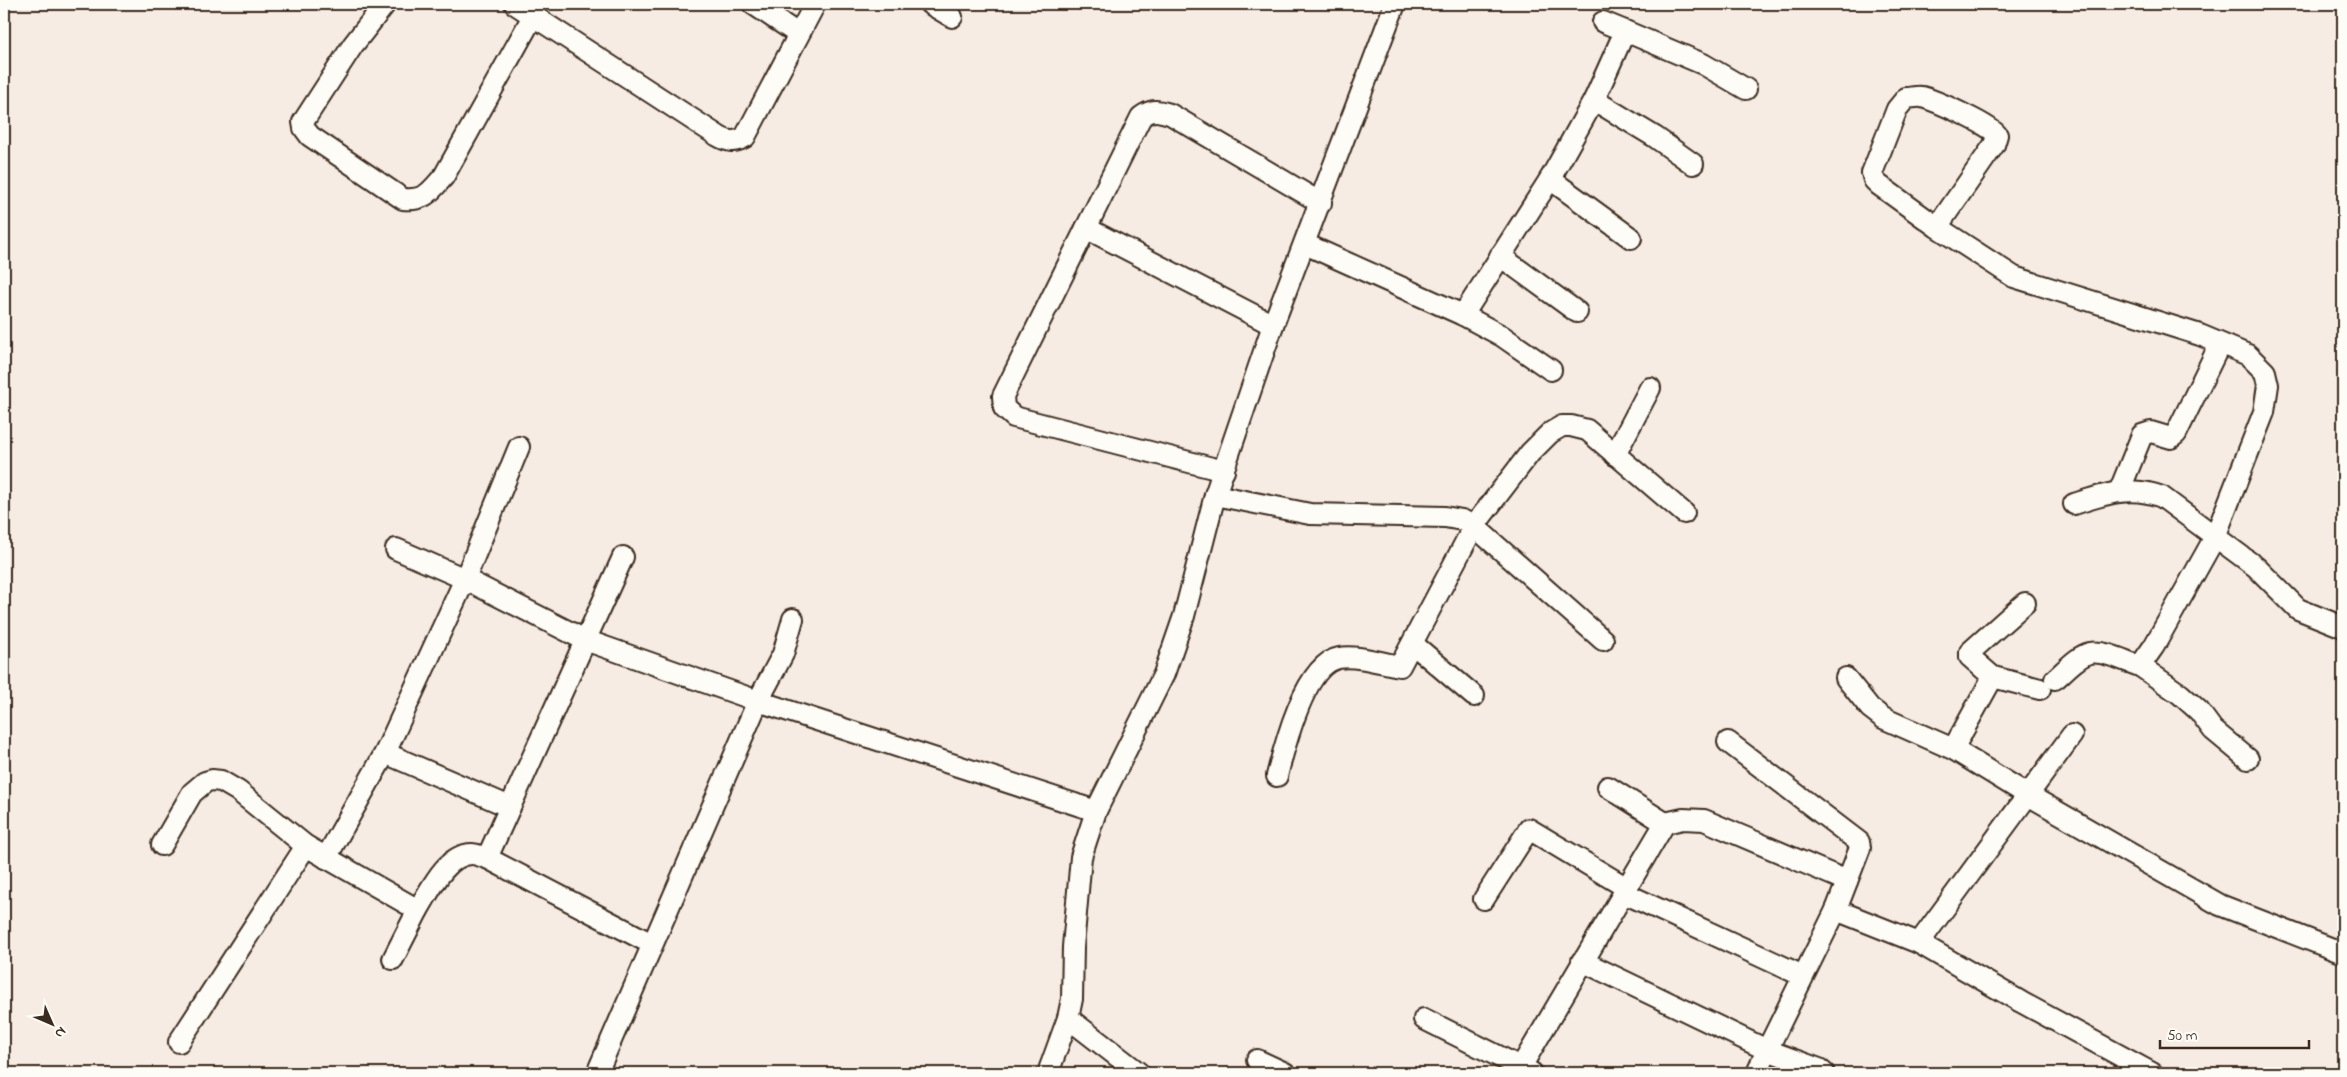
<svg xmlns="http://www.w3.org/2000/svg" width="2347" height="1077" font-family="'Indie Flower',sans-serif">
	<rect width="100%" height="100%" fill="#f7ece3"/>
	<filter id="ink" filterUnits="userSpaceOnUse"><feTurbulence type="fractalNoise" baseFrequency=".02" numOctaves="2"/><feDisplacementMap in="SourceGraphic" scale="10" xChannelSelector="R" yChannelSelector="G"/><feConvolveMatrix kernelMatrix="1 2 1 2 8 2 1 2 1" color-interpolation-filters="sRGB"/></filter>
	<g filter="url(#ink)">
		<g fill="none" stroke-linecap="round" stroke-linejoin="round">
			<!-- minor casing -->
			<g stroke="#3b2a1e" stroke-width="24">
				<g id="minor">
					<path d="M 385,4 L 353,45 L 303,122 L 304,128 L 310,136 L 403,199 C 425,201 430,192 444,176 L 533,16"/>
					<path d="M 515,4 L 718,136 C 728,142 735,143 745,137 L 815,4"/>
					<path d="M 753,4 L 798,34"/>
					<path d="M 930,4 L 952,17"/>
					<path d="M 1603,22 L 1625,31"/>
					<path d="M 1594,100 L 1655,137 L 1693,164"/>
					<path d="M 1550,179 L 1631,238"/>
					<path d="M 1937,227 L 1994,145 L 1997,135 C 1993,126 1934,100 1922,97 C 1917,96 1911,98 1906,98 L 1897,109 L 1872,173 L 1874,180 L 1879,185 L 1937,227 L 2014,277 L 2200,335 L 2248,355 L 2265,372 L 2268,385 L 2264,412 L 2215,537 L 2154,646 L 2140,666 C 2126,662 2105,650 2090,653 C 2077,656 2065,671 2055,679"/>
					<path d="M 1086,228 L 1273,325"/>
					<path d="M 1305,244 L 1463,315 L 1502,336 L 1551,370"/>
					<path d="M 1500,256 L 1577,312"/>
					<path d="M 1463,315 L 1550,179 L 1594,100 L 1625,31 L 1703,64 L 1746,89"/>
					<path d="M 1615,455 L 1650,388"/>
					<path d="M 1224,471 L 1014,417 L 1004,408 L 1003,396 L 1141,117 C 1152,109 1157,110 1170,114 L 1321,203"/>
					<path d="M 2119,492 L 2142,435 L 2151,432 L 2171,438 L 2176,434 L 2220,344"/>
					<path d="M 1215,495 L 1310,514 L 1445,517 L 1462,520 L 1474,526 L 1603,640"/>
					<path d="M 2074,504 C 2106,494 2129,485 2162,497 L 2256,567 L 2298,609 L 2343,627"/>
					<path d="M 396,549 L 465,579 L 585,640 L 758,701 L 1096,811"/>
					<path d="M 1413,644 L 1474,696"/>
					<path d="M 2140,666 L 2180,694 L 2199,711 L 2213,730 L 2248,759"/>
					<path d="M 1993,677 L 2040,689"/>
					<path d="M 1846,678 L 1870,708 L 1883,718 L 1953,749 L 2028,795 L 2220,905 L 2343,953"/>
					<path d="M 1728,742 L 1859,842 L 1860,848 L 1836,910 L 1919,943 L 2021,1002 L 2152,1073"/>
					<path d="M 1953,749 L 1993,677 L 1970,657 L 1970,652 L 2025,603"/>
					<path d="M 385,753 L 510,807"/>
					<path d="M 1277,776 C 1284,748 1305,664 1339,658 C 1358,655 1381,663 1400,666 L 1474,526 L 1530,453 L 1550,433 L 1562,426 L 1571,426 L 1587,430 L 1684,513"/>
					<path d="M 1665,823 L 1683,819 L 1704,820 L 1847,881"/>
					<path d="M 162,845 L 192,793 L 205,782 L 212,780 L 221,781 L 238,791 L 306,846 L 418,910 C 430,891 446,854 472,854 C 476,854 483,857 487,858 L 623,557"/>
					<path d="M 326,858 L 385,753 L 465,579 L 519,447"/>
					<path d="M 487,858 L 652,944"/>
					<path d="M 1624,893 L 1803,976"/>
					<path d="M 1484,899 L 1529,829 L 1627,888"/>
					<path d="M 1919,943 L 2072,735"/>
					<path d="M 393,959 L 418,910"/>
					<path d="M 1582,961 L 1767,1050 L 1757,1073"/>
					<path d="M 1068,1018 L 1139,1073"/>
					<path d="M 1424,1019 L 1532,1073"/>
					<path d="M 179,1042 L 306,846"/>
					<path d="M 1257,1060 L 1285,1073"/>
					<path d="M 1521,1067 L 1665,823 L 1608,787"/>
					<path d="M 597,1073 L 758,701 L 783,654 L 793,619"/>
					<path d="M 1048,1073 L 1068,1018 L 1072,999 L 1073,947 L 1081,857 L 1096,811 L 1164,674 L 1184,616 L 1215,495 L 1273,325 L 1395,4"/>
					<path d="M 1824,1073 L 1819,1069 L 1767,1050 L 1836,910"/>
				</g>
			</g>
			<!-- minor -->
			<use href="#minor" stroke="#fdfcf7" stroke-width="20"/>
		</g>
	</g>
	<!-- margin -->
	<rect width="2347" height="1077" fill="none" stroke="#fdfcf7" stroke-width="20"/>
	<rect x="10" y="10" width="2327" height="1057" fill="none" stroke="#3b2a1e" stroke-width="2" filter="url(#ink)"/>
	<!-- north arrow -->
	<g transform="translate(52 1024) rotate(135)" stroke="#fdfcf7" stroke-width="4" paint-order="stroke">
	<path d="M0-4L9 19L0 12L-9 19Z" fill="#3b2a1e"/>
	<text y="-8" font-size="14" font-weight="bold" text-anchor="middle" fill="#3b2a1e">N</text>
	</g>
	<!-- scale -->
	<path d="M2160 1040v8h149v-8" fill="none" stroke="#3b2a1e" stroke-width="2.5"/>
	<text x="2167" y="1040" font-size="15" fill="#3b2a1e" stroke="#fdfcf7" stroke-width="4" paint-order="stroke">50 m</text>
</svg>
